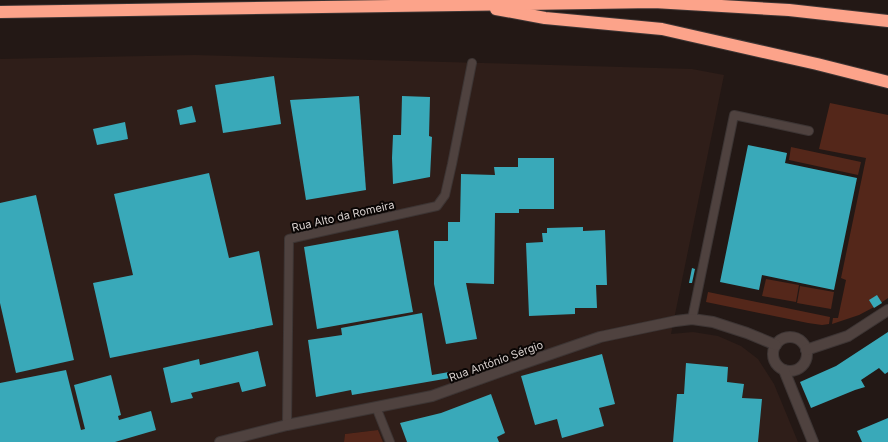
<svg xmlns="http://www.w3.org/2000/svg" width="888" height="442" font-family="Inter,sans-serif">
	<rect width="100%" height="100%" fill="#231815"/>
	<!-- built -->
	<path fill="#2f1e19" d="M 195,55 L 692,69 L 724,75 L 671,334 L 693,332 L 718,336 L 741,346 L 758,359 L 774,384 L 798,442 L 383,442 L 378,430 L 345,434 L 344,442 L 0,442 L 0,59 Z"/>
	<!-- green -->
	<g fill="#54271a">
		<path d="M 830,103 L 888,115 L 888,298 L 878,305 L 859,315 L 832,324 L 833,318 L 838,318 L 846,280 L 841,278 L 866,158 L 819,149 Z"/>
		<path d="M 791,147 L 861,162 L 858,175 L 789,160 Z"/>
		<path d="M 766,279 L 799,285 L 796,302 L 762,296 Z"/>
		<path d="M 800,286 L 834,292 L 831,309 L 797,303 Z"/>
		<path d="M 708,292 L 830,317 L 829,324 L 822,325 L 808,323 L 706,302 Z"/>
		<path d="M 378,430 L 383,442 L 344,442 L 345,434 Z"/>
	</g>
	<!-- building -->
	<g fill="#39a9b9">
		<path d="M 274,76 L 281,124 L 223,133 L 215,85 Z"/>
		<path d="M 359,96 L 366,190 L 306,200 L 290,100 Z"/>
		<path d="M 402,96 L 430,97 L 429,136 L 432,137 L 430,177 L 393,184 L 392,158 L 393,135 L 401,135 Z"/>
		<path d="M 192,106 L 196,122 L 180,125 L 177,110 Z"/>
		<path d="M 125,122 L 128,139 L 97,145 L 93,129 Z"/>
		<path d="M 748,145 L 787,153 L 785,163 L 857,178 L 834,290 L 762,275 L 759,290 L 720,282 Z"/>
		<path d="M 518,158 L 554,158 L 554,209 L 519,209 L 519,213 L 495,213 L 494,284 L 466,283 L 477,339 L 446,344 L 434,284 L 434,241 L 448,241 L 448,222 L 460,222 L 461,174 L 495,175 L 494,167 L 518,167 Z"/>
		<path d="M 209,173 L 229,258 L 259,251 L 273,325 L 110,358 L 93,283 L 133,275 L 114,194 Z"/>
		<path d="M 36,195 L 74,360 L 16,373 L 0,303 L 0,203 Z"/>
		<path d="M 583,227 L 583,231 L 605,230 L 607,285 L 596,285 L 597,308 L 575,308 L 575,314 L 529,316 L 526,243 L 543,242 L 542,233 L 547,233 L 547,228 Z"/>
		<path d="M 398,230 L 413,312 L 317,329 L 304,247 Z"/>
		<path d="M 692,268 L 695,269 L 692,283 L 689,283 Z"/>
		<path d="M 877,295 L 882,303 L 874,308 L 869,300 Z"/>
		<path d="M 422,313 L 432,375 L 449,372 L 450,378 L 352,395 L 351,390 L 316,397 L 308,340 L 342,335 L 341,328 Z"/>
		<path d="M 888,332 L 888,372 L 885,374 L 879,368 L 861,380 L 865,387 L 855,390 L 811,408 L 800,382 L 836,366 Z"/>
		<path d="M 258,351 L 266,386 L 242,392 L 239,382 L 191,393 L 193,398 L 171,403 L 163,368 L 199,359 L 200,365 Z"/>
		<path d="M 602,354 L 615,404 L 599,408 L 604,426 L 562,438 L 557,419 L 535,425 L 521,376 Z"/>
		<path d="M 686,363 L 728,367 L 727,382 L 744,384 L 742,398 L 762,399 L 758,442 L 673,442 L 677,394 L 684,394 Z"/>
		<path d="M 66,370 L 81,430 L 85,429 L 74,385 L 111,375 L 121,415 L 118,416 L 119,420 L 151,411 L 156,430 L 115,442 L 0,442 L 0,383 Z"/>
		<path d="M 491,394 L 505,433 L 497,437 L 499,442 L 407,442 L 400,423 L 441,413 Z"/>
		<path d="M 888,418 L 888,442 L 862,442 L 857,431 Z"/>
	</g>
	<g fill="none" stroke-linecap="round" stroke-linejoin="round">
		<!-- lane casing -->
		<g stroke="#3d3534" stroke-width="10">
			<g id="lane">
				<path d="M 692,319 L 734,115 L 809,131"/>
				<path d="M 376,407 L 390,442"/>
				<path d="M 287,425 L 289,239 L 437,206 L 445,195 L 452,164 L 472,63"/>
			</g>
		</g>
		<!-- street casing -->
		<g stroke="#3d3534" stroke-width="12">
			<g id="street">
				<circle cx="790" cy="354" r="17"/>
				<path d="M 806,350 L 848,336 L 888,310"/>
				<path d="M 784,370 L 813,442"/>
				<path d="M 220,442 L 287,425 L 432,396 L 516,366 L 600,337 L 676,321 L 692,319 L 713,322 L 747,333 L 776,345"/>
			</g>
		</g>
		<!-- highway casing -->
		<g stroke="#3d3534" stroke-width="14">
			<g id="highway">
				<path d="M 496,9 L 545,18 L 662,29 L 817,64 L 888,82"/>
				<path d="M 0,12 L 654,2 L 789,10 L 888,21"/>
			</g>
		</g>
		<!-- lane -->
		<use href="#lane" stroke="#4f423f" stroke-width="8"/>
		<!-- street -->
		<use href="#street" stroke="#4f423f" stroke-width="10"/>
		<!-- highway -->
		<use href="#highway" stroke="#fca38a" stroke-width="12"/>
	</g>
	<g text-anchor="middle" stroke-width="4" stroke-linejoin="round" paint-order="stroke">
		<!-- street labels -->
		<g font-size="11" fill="#d8d0ce" stroke="#090504">
			<text transform="translate(343 216) rotate(-13)" y="4">Rua Alto da Romeira</text>
			<text transform="translate(496 361) rotate(-20)" y="4">Rua António Sérgio</text>
		</g>
	</g>
</svg>
